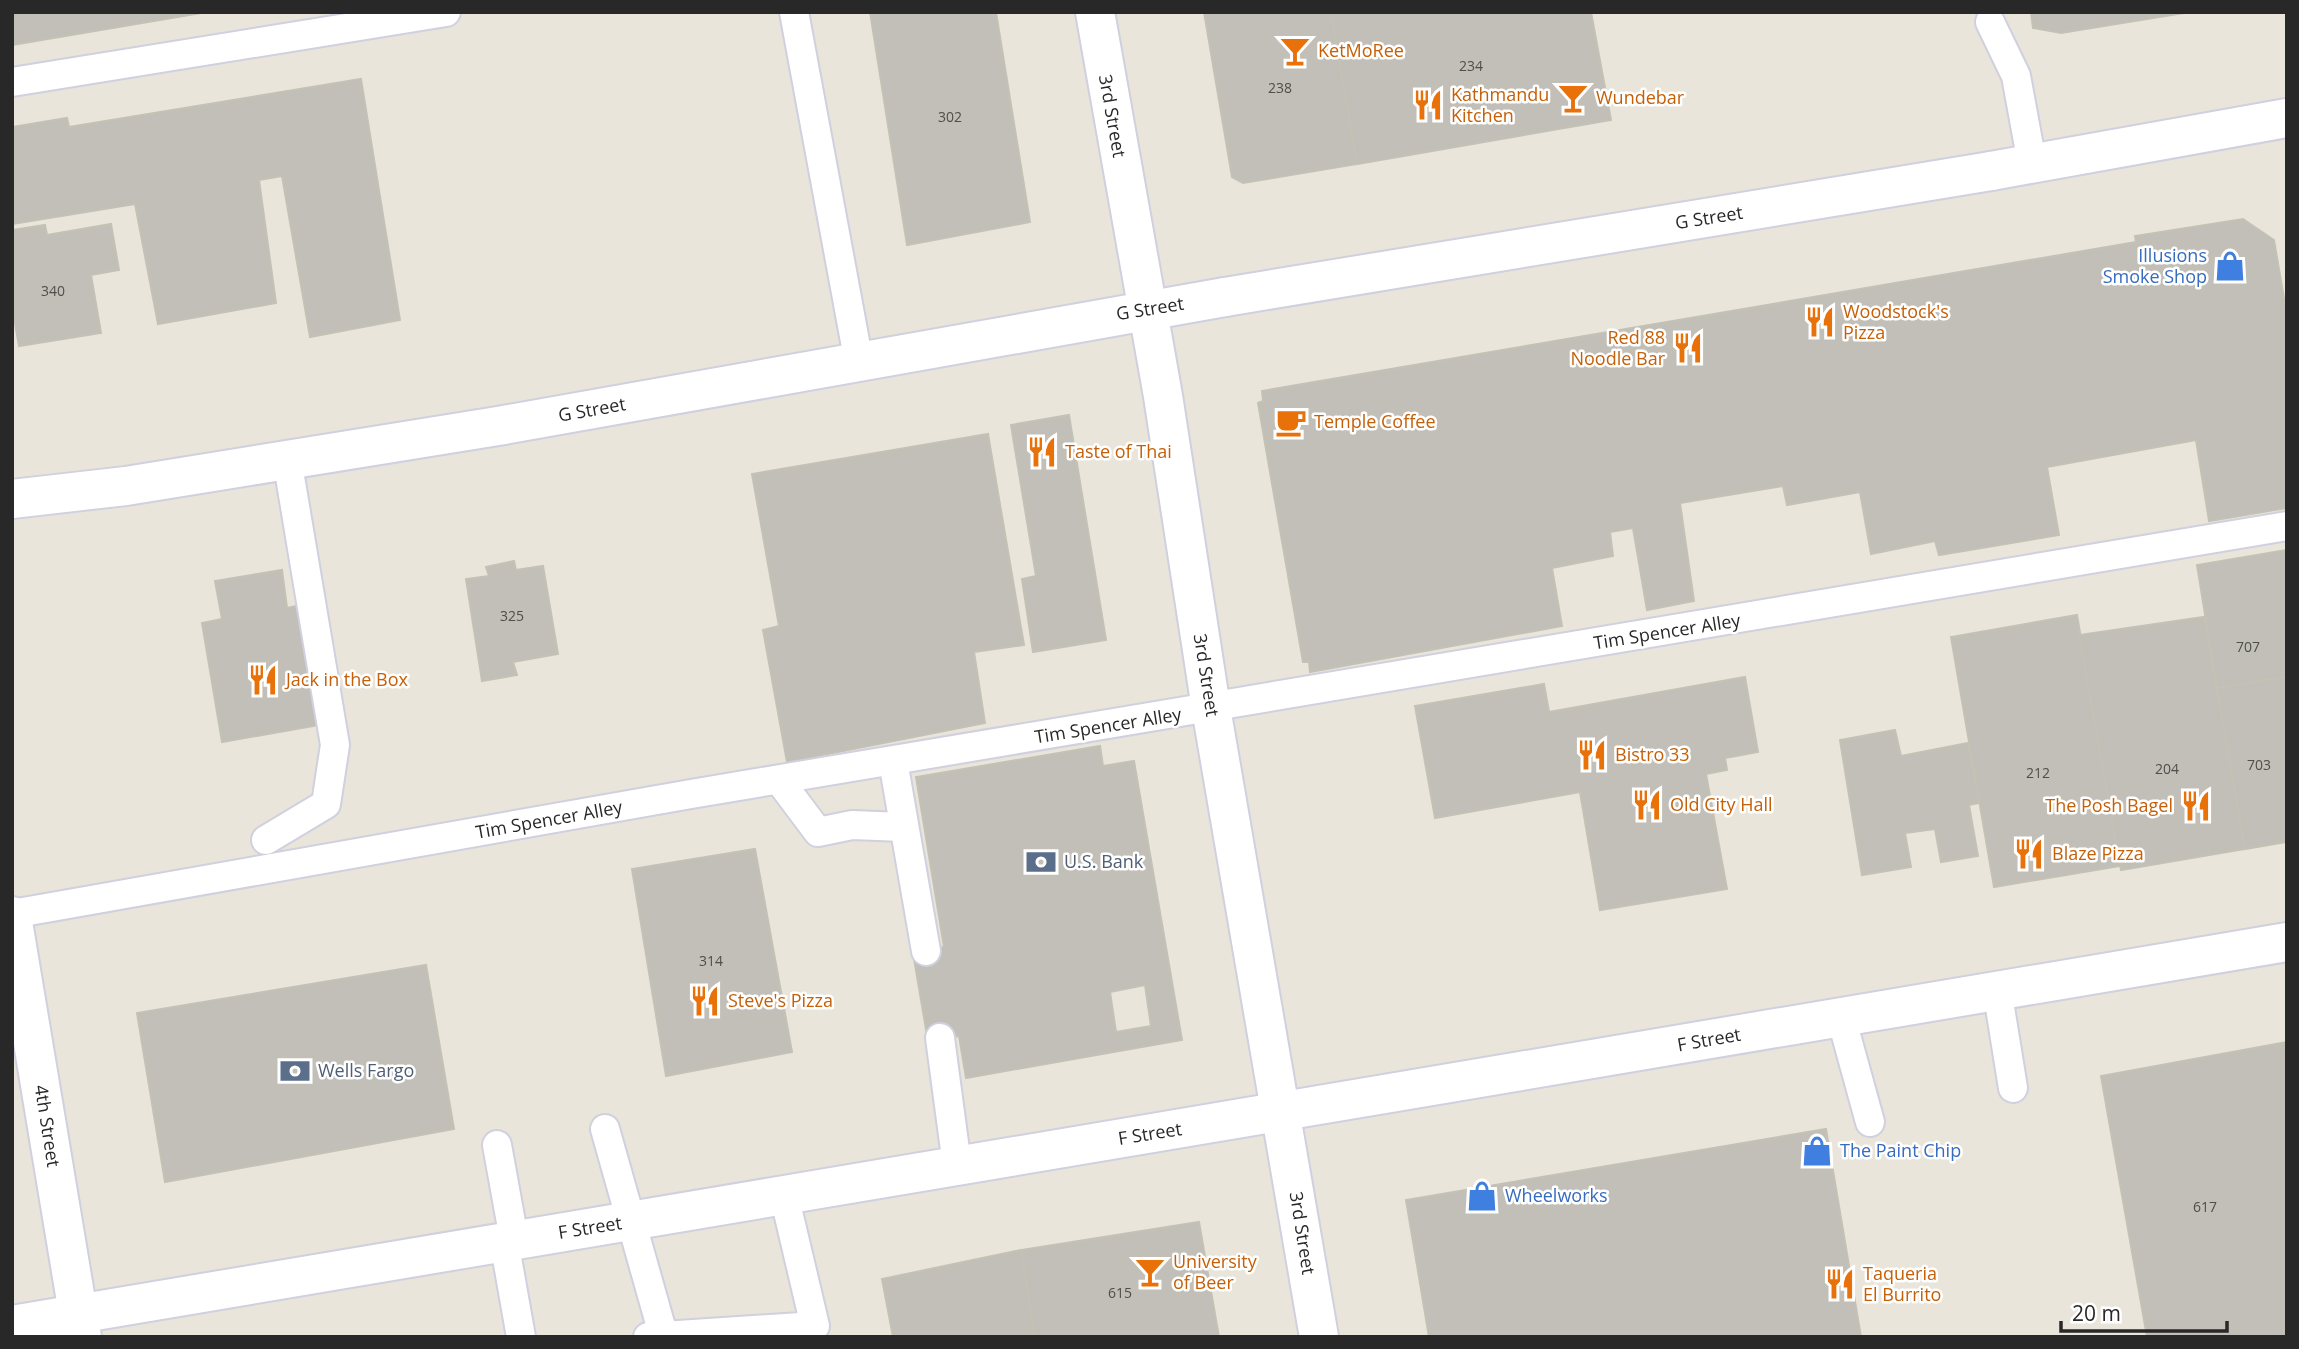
<svg xmlns="http://www.w3.org/2000/svg" width="2299" height="1349" font-family="'Open Sans',sans-serif">
	<rect width="100%" height="100%" fill="#e9e5db"/>
	<!-- building -->
	<g fill="#c1bfb7" stroke="#c4c1b5" stroke-width="2" fill-rule="evenodd">
		<path d="M 12,12 L 207,12 L 12,45 Z"/>
		<path d="M 870,12 L 996,12 L 1030,222 L 907,245 Z"/>
		<path d="M 1204,12 L 1331,12 L 1357,164 L 1243,183 L 1232,177 Z"/>
		<path d="M 1331,12 L 1591,12 L 1611,120 L 1357,164 Z"/>
		<path d="M 2031,12 L 2190,12 L 2061,33 L 2033,28 Z"/>
		<path d="M 361,79 L 400,320 L 310,337 L 282,176 L 259,180 L 276,303 L 158,324 L 135,204 L 12,224 L 12,127 L 67,118 L 69,127 Z"/>
		<path d="M 2243,219 L 2274,240 L 2287,316 L 2287,508 L 2209,521 L 2196,440 L 2047,467 L 2059,535 L 1939,555 L 1935,541 L 1871,554 L 1860,492 L 1787,505 L 1783,486 L 1680,503 L 1694,601 L 1647,610 L 1633,528 L 1610,532 L 1613,556 L 1552,568 L 1562,626 L 1310,672 L 1309,662 L 1303,662 L 1258,403 L 1263,401 L 1262,391 L 2136,242 L 2135,236 Z"/>
		<path d="M 111,224 L 119,270 L 91,275 L 101,333 L 19,346 L 12,307 L 12,230 L 45,225 L 47,235 Z"/>
		<path d="M 1069,415 L 1106,640 L 1033,652 L 1022,579 L 1036,576 L 1011,425 Z"/>
		<path d="M 988,434 L 1024,645 L 974,652 L 985,723 L 787,762 L 763,630 L 779,626 L 752,474 Z"/>
		<path d="M 2287,550 L 2287,677 L 2217,688 L 2197,565 Z"/>
		<path d="M 514,561 L 516,570 L 543,566 L 558,654 L 513,662 L 517,675 L 482,681 L 466,579 L 489,576 L 486,567 Z"/>
		<path d="M 282,570 L 287,608 L 306,604 L 325,724 L 222,742 L 202,623 L 222,619 L 215,581 Z"/>
		<path d="M 2077,615 L 2120,866 L 1994,887 L 1951,637 Z"/>
		<path d="M 2204,617 L 2245,849 L 2121,870 L 2079,635 Z"/>
		<path d="M 1745,677 L 1758,752 L 1725,758 L 1727,770 L 1706,774 L 1727,889 L 1600,910 L 1580,792 L 1435,818 L 1415,706 L 1544,684 L 1549,712 Z"/>
		<path d="M 2287,677 L 2287,842 L 2245,849 L 2217,688 Z"/>
		<path d="M 1895,730 L 1901,756 L 1968,743 L 1979,803 L 1969,805 L 1978,856 L 1941,862 L 1935,829 L 1905,833 L 1911,867 L 1862,875 L 1840,740 Z"/>
		<path d="M 1100,746 L 1103,766 L 1134,761 L 1182,1040 L 966,1078 L 959,1036 L 928,1041 L 913,953 L 944,947 L 916,777 ZM 1145,985 L 1151,1026 L 1116,1032 L 1110,992 Z"/>
		<path d="M 755,849 L 792,1052 L 666,1076 L 632,869 Z"/>
		<path d="M 426,965 L 454,1129 L 165,1182 L 137,1013 Z"/>
		<path d="M 2287,1042 L 2287,1337 L 2147,1337 L 2101,1076 Z"/>
		<path d="M 1826,1129 L 1861,1337 L 1429,1337 L 1406,1200 Z"/>
		<path d="M 1199,1222 L 1219,1337 L 1035,1337 L 1021,1250 Z"/>
		<path d="M 1021,1250 L 1035,1337 L 893,1337 L 882,1279 Z"/>
	</g>
	<g fill="none" stroke-linecap="round" stroke-linejoin="round">
		<!-- service casing -->
		<g stroke="#d0d0df" stroke-width="32">
			<g id="service">
				<path d="M 794,12 L 859,363"/>
				<path d="M 1990,22 L 2016,76 L 2032,163"/>
				<path d="M 12,82 L 446,12"/>
				<path d="M 893,761 L 926,951"/>
				<path d="M 779,780 L 818,832 L 852,825 L 903,827"/>
				<path d="M 266,840 L 326,804 L 335,745 L 287,459"/>
				<path d="M 12,914 L 691,794 L 2287,526"/>
				<path d="M 1997,989 L 2013,1088"/>
				<path d="M 1841,1017 L 1870,1122"/>
				<path d="M 940,1038 L 957,1165"/>
				<path d="M 605,1129 L 663,1334"/>
				<path d="M 497,1145 L 514,1239"/>
				<path d="M 504,1241 L 521,1337"/>
				<path d="M 648,1337 L 815,1326 L 784,1195"/>
			</g>
		</g>
		<!-- pedestrian casing -->
		<g stroke="#d0d0df" stroke-width="42">
			<path id="pedestrian" d="M 1225,297 L 1991,171"/>
		</g>
		<!-- minor casing -->
		<g stroke="#d0d0df" stroke-width="42">
			<g id="minor">
				<path d="M 1991,171 L 2287,118"/>
				<path d="M 12,499 L 126,486 L 498,426 L 1225,297"/>
				<path d="M 12,916 L 82,1337"/>
			</g>
		</g>
		<!-- tertiary casing -->
		<g stroke="#d0d0df" stroke-width="42">
			<g id="tertiary">
				<path d="M 1095,12 L 1163,396 L 1211,708 L 1319,1337"/>
				<path d="M 12,1325 L 2287,942"/>
			</g>
		</g>
		<!-- service -->
		<use href="#service" stroke="#fff" stroke-width="28"/>
		<!-- pedestrian -->
		<use href="#pedestrian" stroke="#fff" stroke-width="38"/>
		<!-- minor -->
		<use href="#minor" stroke="#fff" stroke-width="38"/>
		<!-- tertiary -->
		<use href="#tertiary" stroke="#fff" stroke-width="38"/>
	</g>
	<!-- icons -->
	<defs>
		<g id="bar-bare" transform="scale(2.415)"><path d="M-6-5H6L.8 .8V4.5H3.5V6h-7V4.5H-.8V.8Z" fill="#e8710a" stroke="#fff" stroke-width="2.5" paint-order="stroke"/></g>
		<g id="restaurant-bare" transform="scale(2.415)"><path d="M-5-6h1v4h1v-4h1v4h1v-4h1v5L-1.5 .5V6h-2V.5L-5-1ZM5-6V6H3V1.5H1.5Q1.5-4 5-6Z" fill="#e8710a" stroke="#fff" stroke-width="2.5" paint-order="stroke"/></g>
		<g id="shop-bare" transform="scale(2.415)"><path d="M-5-2.5h2.3a2.7 3.5 0 0 1 5.4 0H5L5.5 6h-11ZM-1.5-2.5h3a1.5 2.3 0 0 0-3 0Z" fill="#3f7fe0" stroke="#fff" stroke-width="2.5" paint-order="stroke"/></g>
		<g id="cafe-bare" transform="scale(2.415)"><path d="M-5.5-4.5H6V0H3Q3 3.5 0 3.5H-2.5Q-5.5 3.5-5.5 0ZM3-3.2v2h1.7v-2ZM-6 4.5H4V6H-6Z" fill="#e8710a" stroke="#fff" stroke-width="2.5" paint-order="stroke"/></g>
		<g id="bank-bare" transform="scale(2.415)"><path d="M-6-4H6V4H-6ZM0-2.3a2.3 2.3 0 1 0 0 4.6a2.3 2.3 0 1 0 0-4.6Z" fill="#5c6f8a" stroke="#fff" stroke-width="2.5" paint-order="stroke"/></g>
	</defs>
	<g fill-rule="evenodd">
		<use href="#bar-bare" x="1295" y="51"/>
		<use href="#bar-bare" x="1573" y="98"/>
		<use href="#restaurant-bare" x="1428" y="105"/>
		<use href="#shop-bare" x="2230" y="266"/>
		<use href="#restaurant-bare" x="1820" y="322"/>
		<use href="#restaurant-bare" x="1688" y="348"/>
		<use href="#cafe-bare" x="1291" y="422"/>
		<use href="#restaurant-bare" x="1042" y="452"/>
		<use href="#restaurant-bare" x="263" y="680"/>
		<use href="#restaurant-bare" x="1592" y="755"/>
		<use href="#restaurant-bare" x="1647" y="805"/>
		<use href="#restaurant-bare" x="2196" y="806"/>
		<use href="#restaurant-bare" x="2029" y="854"/>
		<use href="#bank-bare" x="1041" y="862"/>
		<use href="#restaurant-bare" x="705" y="1001"/>
		<use href="#bank-bare" x="295" y="1071"/>
		<use href="#shop-bare" x="1817" y="1151"/>
		<use href="#shop-bare" x="1482" y="1196"/>
		<use href="#bar-bare" x="1150" y="1272"/>
		<use href="#restaurant-bare" x="1840" y="1284"/>
	</g>
	<g text-anchor="middle" stroke-width="5" stroke-linejoin="round" paint-order="stroke">
		<!-- number labels -->
		<g font-size="14" fill="#4e4e4c">
			<text x="1471" y="71">234</text>
			<text x="1280" y="93">238</text>
			<text x="950" y="122">302</text>
			<text x="53" y="296">340</text>
			<text x="512" y="621">325</text>
			<text x="2248" y="652">707</text>
			<text x="2259" y="770">703</text>
			<text x="2167" y="774">204</text>
			<text x="2038" y="778">212</text>
			<text x="711" y="966">314</text>
			<text x="2205" y="1212">617</text>
			<text x="1120" y="1298">615</text>
		</g>
		<!-- food labels -->
		<g font-size="18" fill="#c56008" stroke="#fff" text-anchor="start">
			<text x="1318" y="57">KetMoRee</text>
			<text x="1451" y="101">Kathmandu<tspan x="1451" dy="21">Kitchen</tspan></text>
			<text x="1596" y="104">Wundebar</text>
			<text x="1843" y="318">Woodstock's<tspan x="1843" dy="21">Pizza</tspan></text>
			<text x="1665" y="344" text-anchor="end">Red 88<tspan x="1665" dy="21">Noodle Bar</tspan></text>
			<text x="1314" y="428">Temple Coffee</text>
			<text x="1065" y="458">Taste of Thai</text>
			<text x="286" y="686">Jack in the Box</text>
			<text x="1615" y="761">Bistro 33</text>
			<text x="1670" y="811">Old City Hall</text>
			<text x="2173" y="812" text-anchor="end">The Posh Bagel</text>
			<text x="2052" y="860">Blaze Pizza</text>
			<text x="728" y="1007">Steve's Pizza</text>
			<text x="1173" y="1268">University<tspan x="1173" dy="21">of Beer</tspan></text>
			<text x="1863" y="1280">Taqueria<tspan x="1863" dy="21">El Burrito</tspan></text>
		</g>
		<!-- street labels -->
		<g font-size="18" fill="#282828" stroke="#fff">
			<text transform="translate(1112 116) rotate(80)" y="6">3rd Street</text>
			<text transform="translate(1709 218) rotate(-9)" y="6">G Street</text>
			<text transform="translate(1150 309) rotate(-9)" y="6">G Street</text>
			<text transform="translate(592 410) rotate(-10)" y="6">G Street</text>
			<text transform="translate(1667 632) rotate(-9)" y="6">Tim Spencer Alley</text>
			<text transform="translate(1206 675) rotate(81)" y="6">3rd Street</text>
			<text transform="translate(1108 726) rotate(-9)" y="6">Tim Spencer Alley</text>
			<text transform="translate(549 820) rotate(-10)" y="6">Tim Spencer Alley</text>
			<text transform="translate(1709 1040) rotate(-10)" y="6">F Street</text>
			<text transform="translate(47 1126) rotate(81)" y="6">4th Street</text>
			<text transform="translate(1150 1134) rotate(-9)" y="6">F Street</text>
			<text transform="translate(590 1228) rotate(-9)" y="6">F Street</text>
			<text transform="translate(1302 1233) rotate(81)" y="6">3rd Street</text>
		</g>
		<!-- shop labels -->
		<g font-size="18" fill="#366cbe" stroke="#fff" text-anchor="start">
			<text x="2207" y="262" text-anchor="end">Illusions<tspan x="2207" dy="21">Smoke Shop</tspan></text>
			<text x="1840" y="1157">The Paint Chip</text>
			<text x="1505" y="1202">Wheelworks</text>
		</g>
		<!-- service labels -->
		<g font-size="18" fill="#4e5e75" stroke="#fff" text-anchor="start">
			<text x="1064" y="868">U.S. Bank</text>
			<text x="318" y="1077">Wells Fargo</text>
		</g>
	</g>
	<!-- border -->
	<rect width="2299" height="1349" fill="none" stroke="#282828" stroke-width="28"/>
	<!-- scale -->
	<path d="M2061 1321v10h166v-10" fill="none" stroke="#282828" stroke-width="3.5"/>
	<text x="2072" y="1321" font-size="21" fill="#282828" stroke="#ffffff" stroke-width="5" paint-order="stroke">20 m</text>
</svg>
